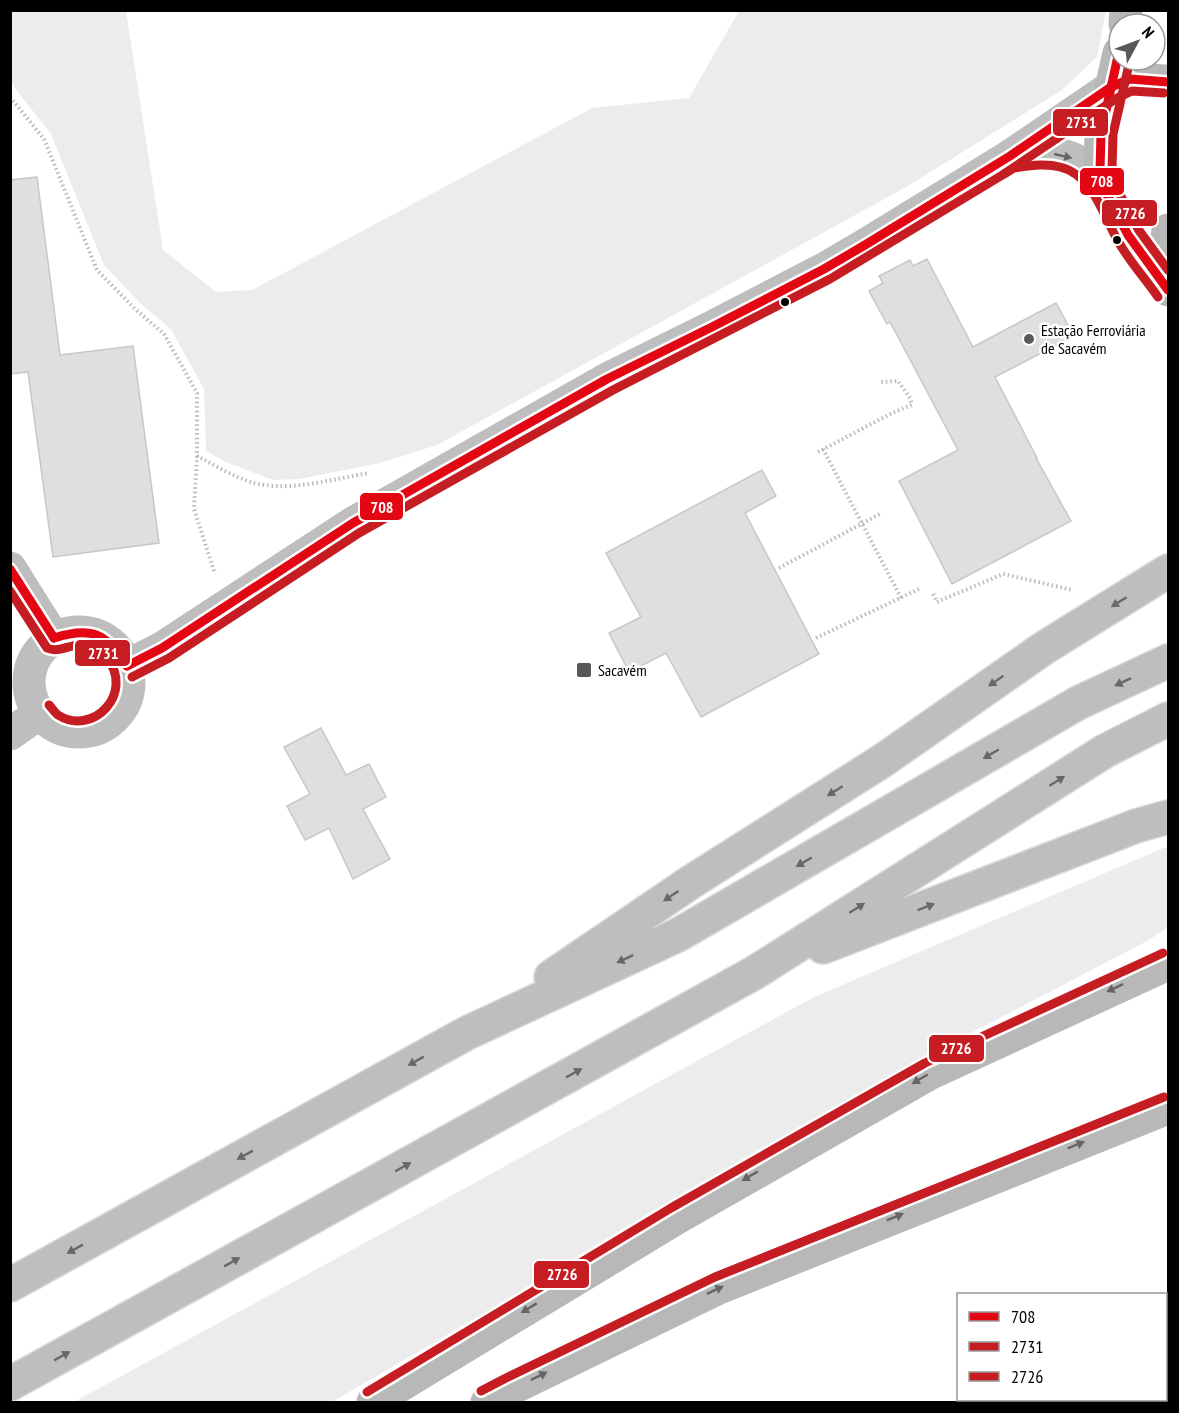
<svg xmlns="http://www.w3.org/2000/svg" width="1179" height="1413" font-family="'PT Sans Narrow',sans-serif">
	<rect width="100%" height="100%" fill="#fff"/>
	<!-- green -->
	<g fill="#ececec">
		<path d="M 11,10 L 126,11 L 163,250 L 216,292 L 252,290 L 592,108 L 689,98 L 739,11 L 1106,11 L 1097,57 L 1062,90 L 908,186 L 437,445 L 380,463 L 299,479 L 273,480 L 226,462 L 206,451 L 204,389 L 171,329 L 142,305 L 104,265 L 51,134 L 14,87 L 10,79 Z"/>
		<path d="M 1166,847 L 1168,848 L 1168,927 L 1149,940 L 923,1058 L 332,1402 L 74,1402 L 814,997 Z"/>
	</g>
	<!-- building -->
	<g fill="#dfdfdf" stroke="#c7c7c7" stroke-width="1.5">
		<path d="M 37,177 L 60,355 L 133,346 L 159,543 L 53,557 L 28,372 L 10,374 L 10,180 Z"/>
		<path d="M 927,259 L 973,347 L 1056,303 L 1074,336 L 995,377 L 1037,458 L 1036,458 L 1071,521 L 952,584 L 899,481 L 958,450 L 890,322 L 887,324 L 869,291 L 883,283 L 879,276 L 910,260 L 913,266 Z"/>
		<path d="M 762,470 L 776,496 L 745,513 L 819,654 L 701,717 L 666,653 L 629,672 L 609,633 L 641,617 L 606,553 Z"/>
		<path d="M 321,728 L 346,775 L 369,764 L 386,797 L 363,809 L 390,859 L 353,879 L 329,828 L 305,840 L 287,806 L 310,794 L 284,747 Z"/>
	</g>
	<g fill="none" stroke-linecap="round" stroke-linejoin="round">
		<!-- highway casing -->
		<g stroke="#dbdbdb" stroke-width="36">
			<g id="highway">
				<path d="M 823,947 L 1136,826 L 1168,817"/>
				<path d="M 551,977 L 691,882 L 882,761 L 1044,648 L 1168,571"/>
				<path d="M 10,1285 L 467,1033 L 678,935 L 1078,703 L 1168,661"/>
				<path d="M 10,1384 L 754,973 L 1105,751 L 1168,719"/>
			</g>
		</g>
		<!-- path -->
		<g stroke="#b9b9b9" stroke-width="4" stroke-dasharray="1.5 3" stroke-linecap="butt">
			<path d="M 10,97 L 44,139 L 97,270 L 135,309 L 164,334 L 197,393 L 197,456 L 194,509 L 215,574"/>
			<path d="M 823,449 L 901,598"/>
			<path d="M 818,452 L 892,413 L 912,405 L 910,398 L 898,381 L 881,382"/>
			<path d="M 197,456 C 213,464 230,475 248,481 C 284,494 332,479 369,473"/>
			<path d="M 779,568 L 880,514"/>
			<path d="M 933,594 L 937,602 L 1003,574 L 1073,590"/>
			<path d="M 816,638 L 919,589"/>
		</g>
		<!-- street -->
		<g stroke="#bebebe" stroke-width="33">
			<path d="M 1010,156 C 1052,152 1078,148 1103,187"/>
			<path d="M 10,568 L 54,638"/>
			<circle cx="79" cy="682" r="50"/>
			<path d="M 127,666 L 162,648 L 353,523 L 607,379 L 712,327 L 824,269 L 865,245 L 1010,156 L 1111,87"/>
			<path d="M 10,734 L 40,713"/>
		</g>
		<!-- secondary -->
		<g stroke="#b8b8b8" stroke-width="33">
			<path d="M 1125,24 L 1126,10"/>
			<path d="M 1119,53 L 1101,133 L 1100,171 L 1103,187 L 1128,235 L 1168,290"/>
			<path d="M 1111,87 L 1130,79 L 1165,81 L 1168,82"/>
			<path d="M 1168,230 L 1167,238 L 1168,276"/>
			<path d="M 373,1402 L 677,1218 L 931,1073 L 1168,964"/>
			<path d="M 487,1402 L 509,1390 L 719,1288 L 1168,1108"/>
		</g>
		<!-- highway -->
		<use href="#highway" stroke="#bebebe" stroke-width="33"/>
		<!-- bus-1 casing -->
		<g stroke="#fff" stroke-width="14">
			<g id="bus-1">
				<path d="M 1118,56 L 1101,133 L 1100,171 L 1103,187 L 1128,235 L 1168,290"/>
				<path d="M 10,569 L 54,638"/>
				<path d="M 54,638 C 91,626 107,633 127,666"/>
				<path d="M 127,666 L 162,648 L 353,523 L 607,379 L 712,327 L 824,269 L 865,245 L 1010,156 L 1111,87 L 1130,79 L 1168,82"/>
			</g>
		</g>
		<!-- bus-2 casing -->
		<g stroke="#fff" stroke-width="14">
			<g id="bus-2">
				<path d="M 1004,174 L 1117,98 L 1132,91 L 1164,93"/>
				<path d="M 10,591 L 47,648 C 62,655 78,637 97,648 C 101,651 104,654 107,658 C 135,693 93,737 58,715 C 55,713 52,708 49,705"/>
				<path d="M 132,677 L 169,658 L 359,533 L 613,390 L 830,279 L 1014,168 C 1029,166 1045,163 1060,167 C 1093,175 1103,215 1118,241 C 1129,261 1145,278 1158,297"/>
			</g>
		</g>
		<!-- bus-3 casing -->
		<g stroke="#fff" stroke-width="14">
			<g id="bus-3">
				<path d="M 1130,60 L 1113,134 L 1112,170 L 1114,183 L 1138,229 L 1168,270"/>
				<path d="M 481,1391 L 504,1379 L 715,1277 L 1164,1097"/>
				<path d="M 367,1392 L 671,1208 L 925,1063 L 1163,953"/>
			</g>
		</g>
		<!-- bus-1 -->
		<use href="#bus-1" stroke="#e30613" stroke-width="9"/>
		<!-- bus-2 -->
		<use href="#bus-2" stroke="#c61d23" stroke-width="9"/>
		<!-- bus-3 -->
		<use href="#bus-3" stroke="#c61d23" stroke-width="9"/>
	</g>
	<!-- one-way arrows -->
	<defs><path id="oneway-solid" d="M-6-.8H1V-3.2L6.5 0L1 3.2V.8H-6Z" transform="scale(1.5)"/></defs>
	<g fill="#686868">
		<use href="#oneway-solid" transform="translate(1063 156) rotate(13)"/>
		<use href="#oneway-solid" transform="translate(1119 602) rotate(148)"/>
		<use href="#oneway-solid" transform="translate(996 681) rotate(145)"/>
		<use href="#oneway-solid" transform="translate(1123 682) rotate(155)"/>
		<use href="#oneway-solid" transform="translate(991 754) rotate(150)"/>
		<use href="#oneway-solid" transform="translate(1057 781) rotate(-32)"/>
		<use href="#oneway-solid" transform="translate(835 791) rotate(148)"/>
		<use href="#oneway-solid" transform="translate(804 862) rotate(150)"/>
		<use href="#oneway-solid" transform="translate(671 896) rotate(146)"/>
		<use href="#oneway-solid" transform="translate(926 907) rotate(-21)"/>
		<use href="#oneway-solid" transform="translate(857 908) rotate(-32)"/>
		<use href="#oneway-solid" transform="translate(625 959) rotate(155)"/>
		<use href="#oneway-solid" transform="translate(416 1061) rotate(151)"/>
		<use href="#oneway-solid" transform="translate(574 1073) rotate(-29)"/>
		<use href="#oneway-solid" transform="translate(245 1155) rotate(151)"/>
		<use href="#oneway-solid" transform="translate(403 1167) rotate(-29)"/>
		<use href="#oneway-solid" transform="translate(75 1249) rotate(151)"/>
		<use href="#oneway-solid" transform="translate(232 1262) rotate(-29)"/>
		<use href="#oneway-solid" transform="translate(62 1356) rotate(-29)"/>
	</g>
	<g fill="#656565">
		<use href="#oneway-solid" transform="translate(1115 988) rotate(155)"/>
		<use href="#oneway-solid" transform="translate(920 1079) rotate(150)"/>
		<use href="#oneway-solid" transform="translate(1076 1145) rotate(-22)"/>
		<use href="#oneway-solid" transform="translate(750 1176) rotate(150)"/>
		<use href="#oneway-solid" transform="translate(895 1217) rotate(-22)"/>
		<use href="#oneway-solid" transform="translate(715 1290) rotate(-25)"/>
		<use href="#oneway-solid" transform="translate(529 1308) rotate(149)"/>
		<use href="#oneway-solid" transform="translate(539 1376) rotate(-26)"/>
	</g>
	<!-- markers -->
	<g fill="#000" stroke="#fff" stroke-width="2">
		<circle cx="1117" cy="240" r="5"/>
		<circle cx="785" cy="302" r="5"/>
	</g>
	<g fill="#595959" stroke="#fff" stroke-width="2">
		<circle cx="1029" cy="339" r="6"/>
		<rect x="576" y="662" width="16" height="16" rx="3"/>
	</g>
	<g text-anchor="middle" stroke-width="5" stroke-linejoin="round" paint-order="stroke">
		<!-- poi labels -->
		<g font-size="16" fill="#000" stroke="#fff" text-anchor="start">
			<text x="1041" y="336">Estação Ferroviária<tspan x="1041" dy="18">de Sacavém</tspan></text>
			<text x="598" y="676">Sacavém</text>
		</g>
	</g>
	<g stroke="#fff" stroke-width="2">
		<rect x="1052" y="108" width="57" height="29" rx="6" fill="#c61d23"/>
		<rect x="1079" y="167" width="46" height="29" rx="6" fill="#e30613"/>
		<rect x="1101" y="199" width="57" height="28" rx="6" fill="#c61d23"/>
		<rect x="359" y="492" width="45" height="29" rx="6" fill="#e30613"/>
		<rect x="74" y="639" width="57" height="28" rx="6" fill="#c61d23"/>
		<rect x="928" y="1034" width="57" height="29" rx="6" fill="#c61d23"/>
		<rect x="533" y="1260" width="57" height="29" rx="6" fill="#c61d23"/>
	</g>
	<g font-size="16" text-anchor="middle" font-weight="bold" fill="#fff">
		<text x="1081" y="128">2731</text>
		<text x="1102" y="187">708</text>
		<text x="1130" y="219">2726</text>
		<text x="382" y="513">708</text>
		<text x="103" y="659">2731</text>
		<text x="956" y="1054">2726</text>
		<text x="562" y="1280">2726</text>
	</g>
	<!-- border -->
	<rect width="1179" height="1413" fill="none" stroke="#000000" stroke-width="24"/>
	<!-- legend -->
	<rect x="957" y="1293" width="210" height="108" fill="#ffffff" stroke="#999999" stroke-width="1.5"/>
	<rect x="969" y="1312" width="30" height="9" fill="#e30613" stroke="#999999" stroke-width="1.5"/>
	<text x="1011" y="1323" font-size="18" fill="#000000">708</text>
	<rect x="969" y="1342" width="30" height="9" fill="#c61d23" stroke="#999999" stroke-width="1.5"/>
	<text x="1011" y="1353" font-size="18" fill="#000000">2731</text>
	<rect x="969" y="1372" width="30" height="9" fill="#c61d23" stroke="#999999" stroke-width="1.5"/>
	<text x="1011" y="1383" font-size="18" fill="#000000">2726</text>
	<!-- north arrow -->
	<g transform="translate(1137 42) rotate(49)"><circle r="28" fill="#ffffff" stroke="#999999" stroke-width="1.5"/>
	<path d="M0-4.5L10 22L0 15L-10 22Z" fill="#595959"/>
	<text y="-9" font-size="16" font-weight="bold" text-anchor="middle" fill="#000000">N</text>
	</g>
</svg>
